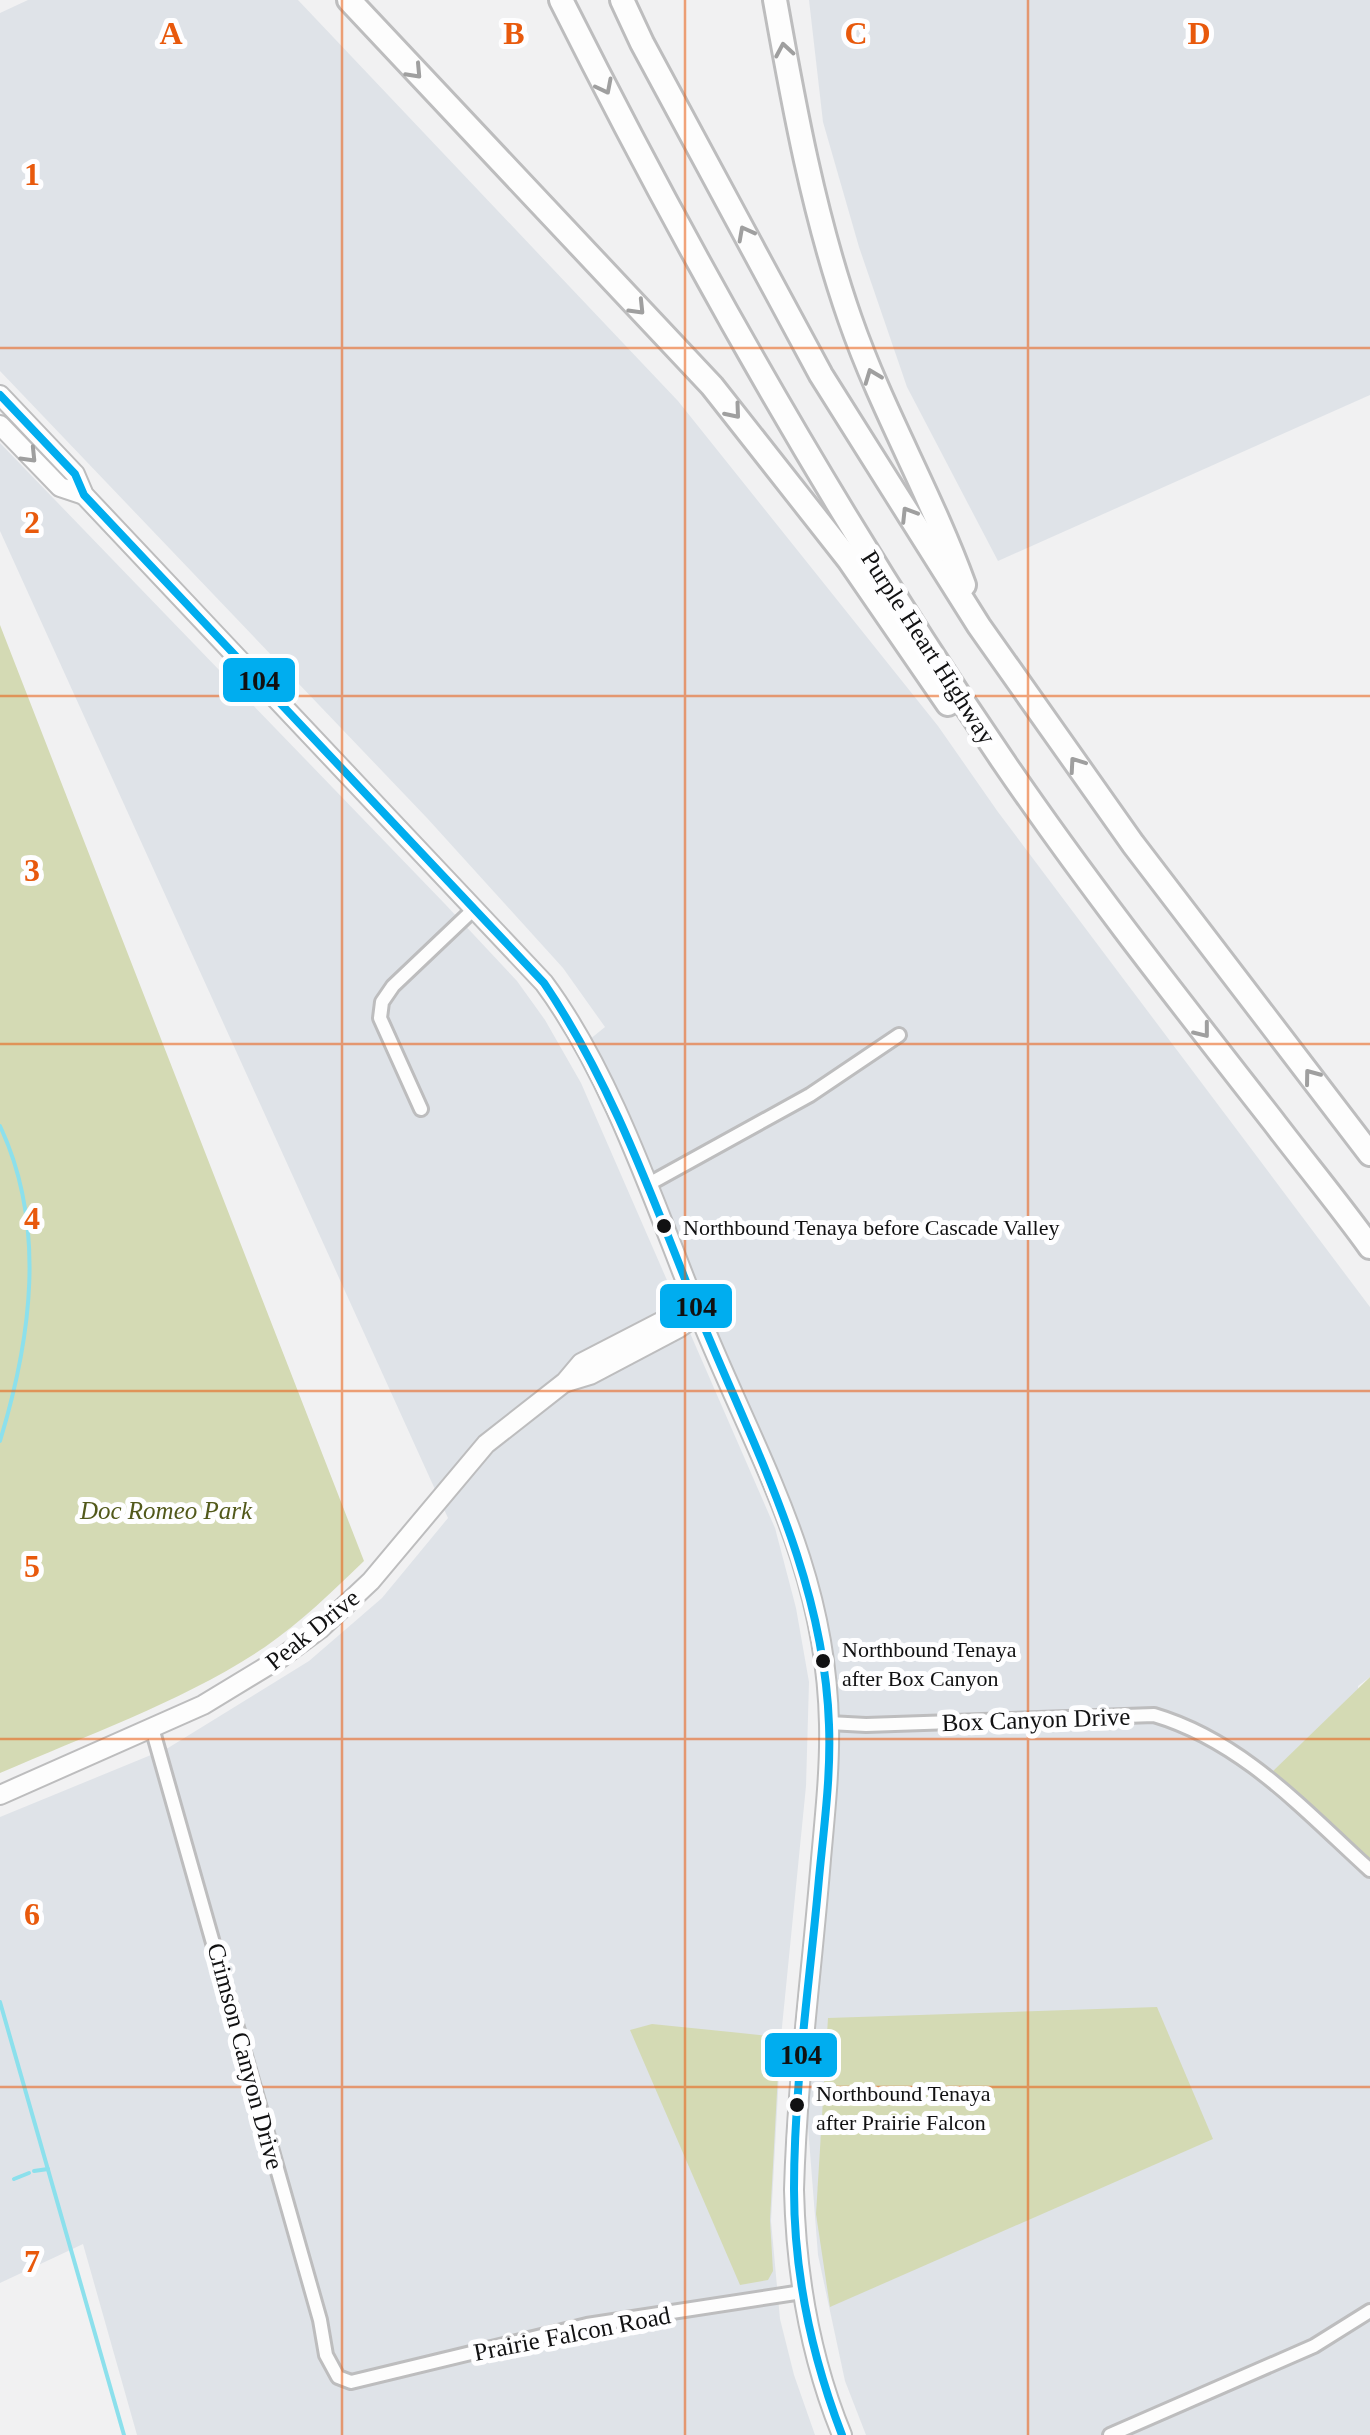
<svg xmlns="http://www.w3.org/2000/svg" width="1370" height="2435" font-family="'Times New Roman',serif">
	<rect width="100%" height="100%" fill="#f1f1f2"/>
	<!-- built -->
	<g fill="#dfe3e8">
		<path d="M 28,0 L 298,0 L 678,401 L 938,726 L 998,812 L 1370,1307 L 1370,1677 L 1358,1686 L 1370,1870 L 1370,2435 L 866,2435 L 845,2381 L 818,2255 L 803,2062 L 827,1788 L 811,1591 L 584,1044 L 605,1027 L 563,968 L 427,818 L 0,371 L 0,13 Z"/>
		<path d="M 809,0 L 1370,0 L 1370,395 L 998,561 L 907,387 L 859,247 L 823,122 Z"/>
		<path d="M 0,443 L 445,904 L 517,981 L 545,1020 L 581,1083 L 775,1528 L 796,1608 L 809,1682 L 806,1786 L 781,2037 L 771,2221 L 780,2319 L 794,2375 L 815,2435 L 137,2435 L 83,2244 L 0,2283 L 0,1817 L 168,1748 L 309,1661 L 382,1598 L 448,1518 L 0,531 Z"/>
	</g>
	<!-- green -->
	<g fill="#d4dab4">
		<path d="M 0,625 L 364,1561 C 333,1591 301,1622 265,1647 C 184,1701 89,1734 0,1773 Z"/>
		<path d="M 1370,1677 L 1370,1870 L 1267,1777 Z"/>
		<path d="M 1157,2007 L 1213,2139 L 830,2307 L 816,2214 L 828,2018 Z"/>
		<path d="M 652,2024 L 780,2037 L 770,2220 L 773,2271 L 768,2280 L 740,2285 L 630,2030 Z"/>
	</g>
	<g fill="none" stroke-linecap="round" stroke-linejoin="round">
		<!-- stream -->
		<g stroke="#8ce0ec" stroke-width="4">
			<path d="M 0,1126 C 47,1226 31,1339 0,1441"/>
			<path d="M 0,2002 L 124,2435"/>
			<path d="M 34,2171 L 48,2169"/>
			<path d="M 14,2179 L 29,2173"/>
		</g>
		<!-- street casing -->
		<g stroke="#bdbdbe" stroke-width="18">
			<g id="street">
				<path d="M 421,1109 L 380,1018 L 382,1002 L 393,986 L 474,909"/>
				<path d="M 647,1185 L 810,1095 L 899,1035"/>
				<path d="M 829,1723 L 866,1725 L 1154,1715 C 1242,1741 1303,1809 1370,1870"/>
				<path d="M 152,1728 L 320,2320 L 326,2355 L 338,2377 L 351,2382 L 587,2325 L 802,2292"/>
				<path d="M 1110,2435 L 1314,2346 L 1370,2311"/>
			</g>
		</g>
		<!-- secondary casing -->
		<g stroke="#bdbdbe" stroke-width="22">
			<g id="secondary">
				<path d="M 0,395 L 75,474 L 84,495 L 544,983 C 613,1076 656,1209 700,1317 C 757,1457 826,1566 829,1724 C 830,1769 825,1814 821,1859 C 812,1970 797,2080 794,2190 C 796,2275 810,2357 842,2435"/>
				<path d="M 0,425 L 60,487 L 84,495"/>
				<path d="M 567,1382 L 590,1375 L 679,1328 L 699,1314"/>
				<path d="M 0,1795 L 203,1705 L 282,1657 L 320,1629 L 371,1581 L 486,1444 L 565,1382 L 581,1363 L 674,1315 L 699,1314"/>
			</g>
		</g>
		<!-- highway casing -->
		<g stroke="#bdbdbe" stroke-width="28">
			<g id="highway">
				<path d="M 349,0 L 712,386 L 849,560 L 948,704"/>
				<path d="M 561,0 C 692,261 836,516 1001,758 C 1086,883 1180,1002 1273,1121 C 1305,1163 1339,1204 1370,1247"/>
				<path d="M 622,0 L 642,43 L 821,375 L 979,626 L 1133,844 L 1370,1154"/>
				<path d="M 775,0 C 794,107 814,216 850,319 C 882,411 931,494 964,585"/>
			</g>
		</g>
		<!-- street -->
		<use href="#street" stroke="#fdfdfd" stroke-width="12"/>
		<!-- secondary -->
		<use href="#secondary" stroke="#fdfdfd" stroke-width="18"/>
		<!-- highway -->
		<use href="#highway" stroke="#fdfdfd" stroke-width="22"/>
		<!-- bus-1 casing -->
		<g stroke="#fefeff" stroke-width="15">
			<path id="bus-1" d="M 0,395 L 75,474 L 84,495 L 544,983 C 613,1085 653,1200 699,1314 C 754,1449 824,1576 829,1725 C 831,1776 824,1827 819,1878 C 810,1981 794,2085 794,2189 C 794,2273 812,2357 842,2435"/>
		</g>
		<!-- bus-1 -->
		<use href="#bus-1" stroke="#00adef" stroke-width="8"/>
	</g>
	<!-- one-way arrows -->
	<defs><path id="oneway-chevron" d="M-2-3.5L2.5 0L-2 3.5" fill="none" stroke-width="1.6" stroke-linecap="round" stroke-linejoin="round" transform="scale(2.5)"/></defs>
	<g stroke="#9f9f9f">
		<use href="#oneway-chevron" transform="translate(784 50) rotate(-100)"/>
		<use href="#oneway-chevron" transform="translate(415 72) rotate(47)"/>
		<use href="#oneway-chevron" transform="translate(605 87) rotate(63)"/>
		<use href="#oneway-chevron" transform="translate(745 233) rotate(-118)"/>
		<use href="#oneway-chevron" transform="translate(638 308) rotate(46)"/>
		<use href="#oneway-chevron" transform="translate(872 376) rotate(-111)"/>
		<use href="#oneway-chevron" transform="translate(734 412) rotate(50)"/>
		<use href="#oneway-chevron" transform="translate(30 456) rotate(46)"/>
		<use href="#oneway-chevron" transform="translate(908 514) rotate(-122)"/>
		<use href="#oneway-chevron" transform="translate(1076 764) rotate(-125)"/>
		<use href="#oneway-chevron" transform="translate(1203 1031) rotate(52)"/>
		<use href="#oneway-chevron" transform="translate(1311 1076) rotate(-127)"/>
	</g>
	<!-- grid -->
	<path fill="none" stroke="#e8590c" stroke-width="2.5" stroke-opacity="0.55" d="M 342,0 L 342,2435M 685,0 L 685,2435M 1028,0 L 1028,2435M 0,348 L 1370,348M 0,696 L 1370,696M 0,1044 L 1370,1044M 0,1391 L 1370,1391M 0,1739 L 1370,1739M 0,2087 L 1370,2087"/>
	<!-- markers -->
	<g fill="#111112" stroke="#fefeff" stroke-width="4">
		<circle cx="664" cy="1226" r="9"/>
		<circle cx="823" cy="1661" r="9"/>
		<circle cx="797" cy="2105" r="9"/>
	</g>
	<g text-anchor="middle" stroke-width="10" stroke-linejoin="round" paint-order="stroke">
		<!-- bus labels -->
		<g font-size="22" fill="#111112" stroke="#fefeff" text-anchor="start">
			<text x="683" y="1235">Northbound Tenaya before Cascade Valley</text>
			<text x="842" y="1657">Northbound Tenaya<tspan x="842" dy="29">after Box Canyon</tspan></text>
			<text x="816" y="2101">Northbound Tenaya<tspan x="816" dy="29">after Prairie Falcon</tspan></text>
		</g>
		<!-- street labels -->
		<g font-size="25" fill="#111112" stroke="#fefeff">
			<text transform="translate(929 647) rotate(57)" y="9">Purple Heart Highway</text>
			<text transform="translate(312 1629) rotate(-39)" y="9">Peak Drive</text>
			<text transform="translate(1036 1719) rotate(-2)" y="9">Box Canyon Drive</text>
			<text transform="translate(246 2056) rotate(75)" y="9">Crimson Canyon Drive</text>
			<text transform="translate(572 2333) rotate(-11)" y="9">Prairie Falcon Road</text>
		</g>
		<!-- park labels -->
		<g font-size="25" font-style="italic" fill="#52591b" stroke="#fefeff">
			<text x="166" y="1519">Doc Romeo Park</text>
		</g>
	</g>
	<g font-size="32" text-anchor="middle" font-weight="bold" fill="#e8590c" stroke="#fefeff" stroke-width="10" stroke-linejoin="round" paint-order="stroke">
		<text x="171" y="44">A</text>
		<text x="514" y="44">B</text>
		<text x="856" y="44">C</text>
		<text x="1199" y="44">D</text>
		<text x="32" y="185">1</text>
		<text x="32" y="533">2</text>
		<text x="32" y="881">3</text>
		<text x="32" y="1229">4</text>
		<text x="32" y="1577">5</text>
		<text x="32" y="1925">6</text>
		<text x="32" y="2272">7</text>
	</g>
	<g stroke="#fefeff" stroke-width="4">
		<rect x="221" y="656" width="76" height="48" rx="10" fill="#00adef"/>
		<rect x="658" y="1282" width="76" height="48" rx="10" fill="#00adef"/>
		<rect x="763" y="2031" width="76" height="48" rx="10" fill="#00adef"/>
	</g>
	<g font-size="28" text-anchor="middle" font-weight="bold" fill="#111">
		<text x="259" y="690">104</text>
		<text x="696" y="1316">104</text>
		<text x="801" y="2064">104</text>
	</g>
</svg>
